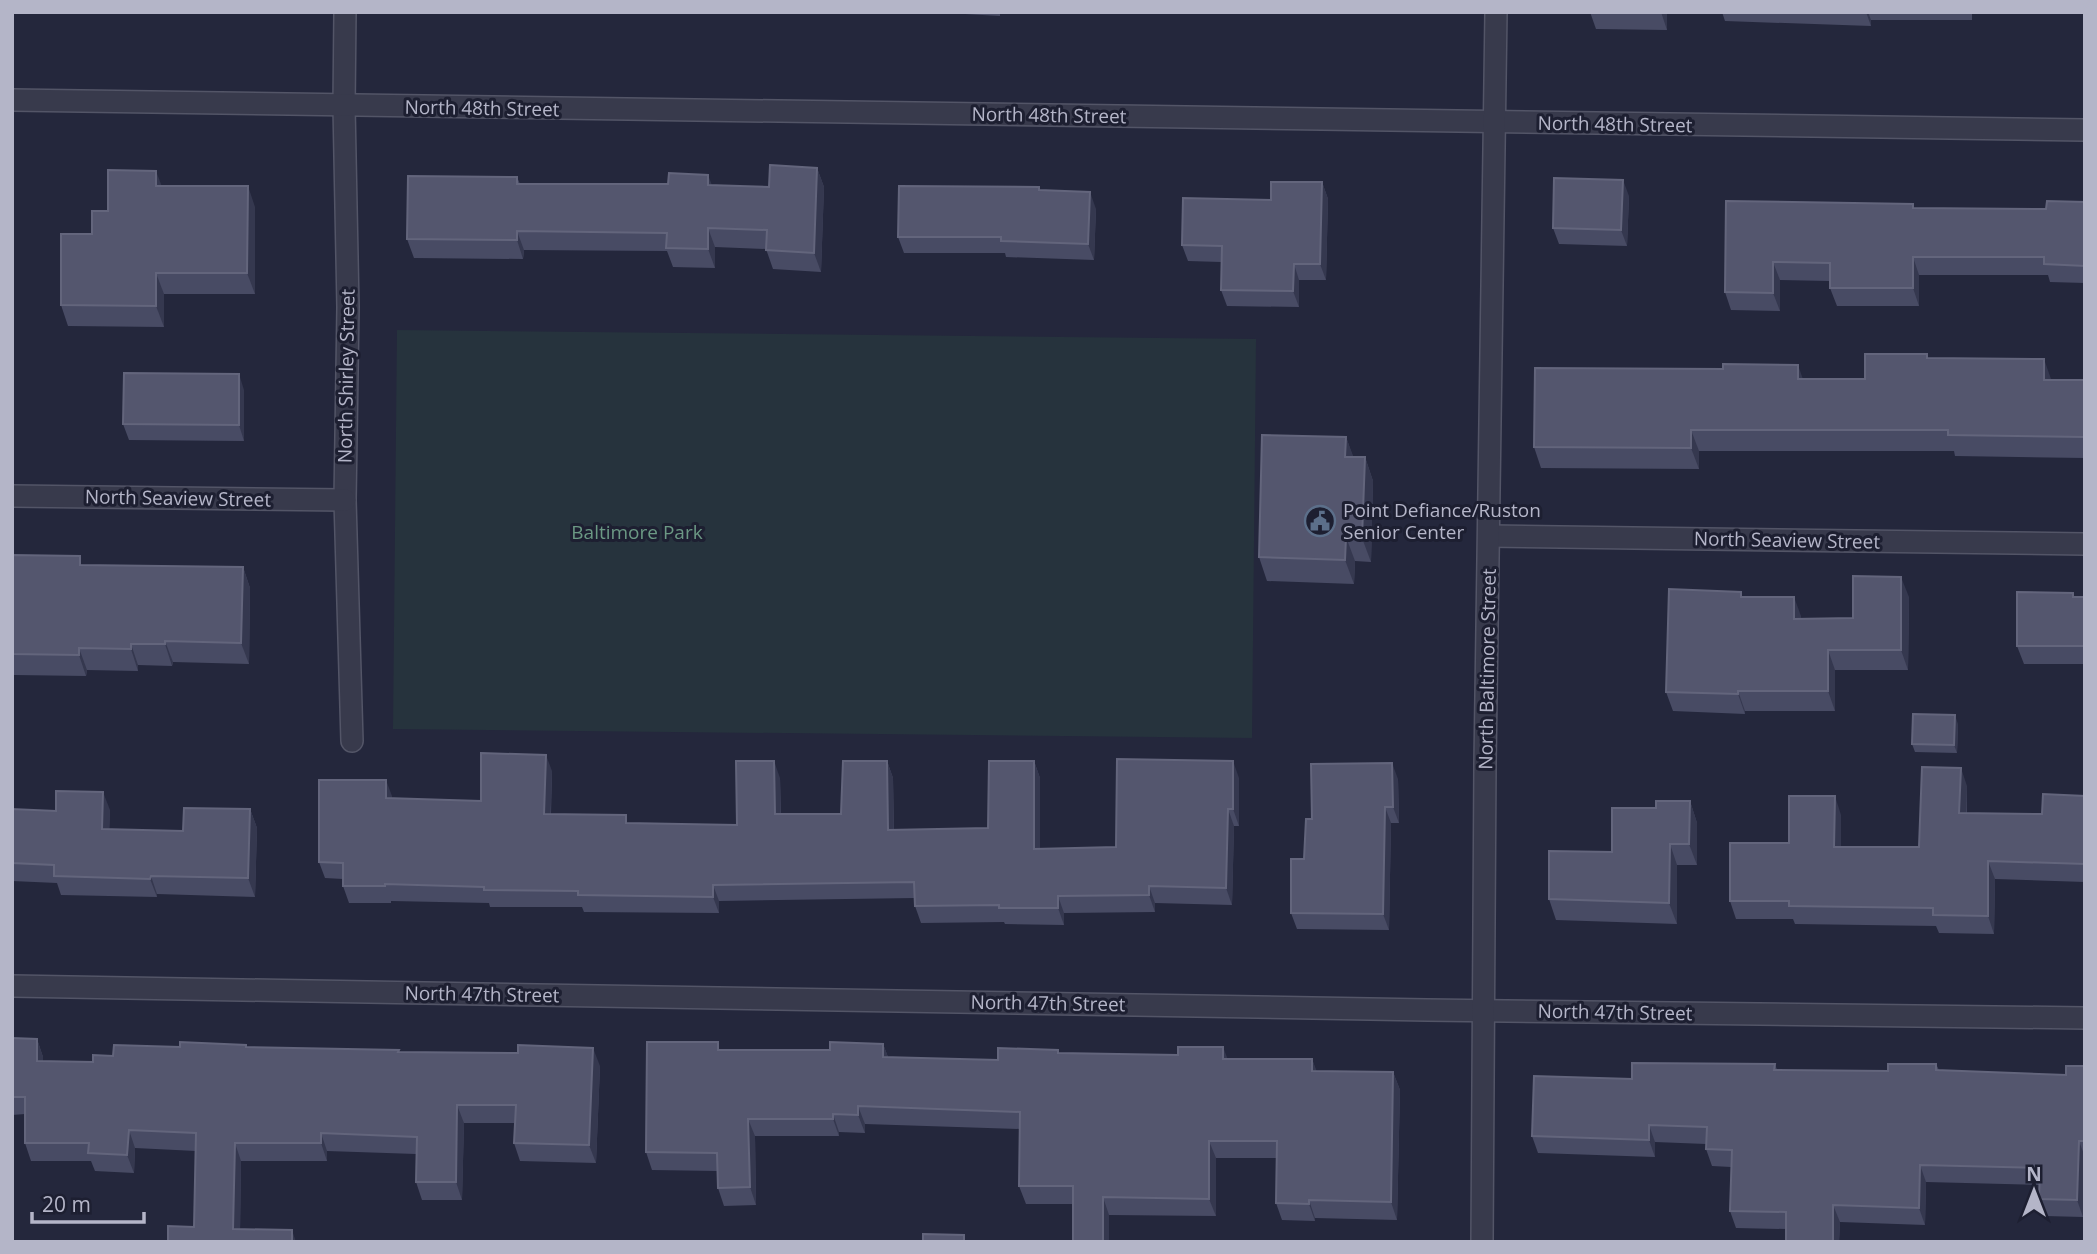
<svg xmlns="http://www.w3.org/2000/svg" width="2097" height="1254" font-family="'Open Sans',sans-serif">
	<rect width="100%" height="100%" fill="#24273c"/>
	<!-- green -->
	<path fill="#26333d" d="M 397,330 L 1256,339 L 1252,738 L 393,729 Z"/>
	<g fill="none" stroke-linecap="round" stroke-linejoin="round">
		<!-- minor casing -->
		<g stroke="#535567" stroke-width="24">
			<g id="minor">
				<path d="M 345,12 L 344,106 L 348,307 L 345,500 L 352,741"/>
				<path d="M 12,100 L 2085,130"/>
				<path d="M 12,496 L 345,500"/>
				<path d="M 1489,536 L 2085,544"/>
				<path d="M 12,986 L 1427,1010 L 2085,1018"/>
			</g>
		</g>
		<!-- tertiary casing -->
		<g stroke="#535567" stroke-width="24">
			<path id="tertiary" d="M 1482,1242 L 1485,764 L 1496,12"/>
		</g>
		<!-- minor -->
		<use href="#minor" stroke="#383a4c" stroke-width="21"/>
		<!-- tertiary -->
		<use href="#tertiary" stroke="#383a4c" stroke-width="21"/>
	</g>
	<!-- wall -->
	<g fill="#484b64">
		<path d="M 964,12 L 1000,12 L 1000,16 L 965,14 Z"/>
		<path d="M 1590,12 L 1667,12 L 1667,30 L 1596,29 Z"/>
		<path d="M 1722,12 L 1972,12 L 1972,20 L 1871,20 L 1871,26 L 1725,21 Z"/>
		<path d="M 817,168 L 824,187 L 821,272 L 773,269 L 766,249 L 715,247 L 715,268 L 673,267 L 667,251 L 524,250 L 523,259 L 414,258 L 407,239 L 517,177 L 520,184 L 712,185 L 769,187 Z"/>
		<path d="M 1322,182 L 1328,199 L 1326,280 L 1299,280 L 1299,307 L 1227,306 L 1221,290 L 1221,262 L 1188,261 L 1182,245 L 1271,200 Z"/>
		<path d="M 162,186 L 255,207 L 255,294 L 164,294 L 164,327 L 68,326 L 61,305 L 92,234 L 108,211 Z"/>
		<path d="M 1040,190 L 1096,209 L 1094,260 L 1006,257 L 1005,253 L 904,253 L 898,237 Z"/>
		<path d="M 1629,196 L 1627,246 L 1559,244 L 1553,228 Z"/>
		<path d="M 1726,201 L 1914,208 L 2046,209 L 2085,202 L 2085,283 L 2050,282 L 2048,275 L 1919,275 L 1919,306 L 1837,306 L 1830,288 L 1830,281 L 1780,280 L 1780,311 L 1731,310 L 1725,292 Z"/>
		<path d="M 1927,354 L 1928,358 L 2051,380 L 2085,380 L 2085,458 L 1955,456 L 1954,451 L 1699,451 L 1699,469 L 1541,468 L 1534,447 L 1803,379 L 1865,379 Z"/>
		<path d="M 244,390 L 244,441 L 129,440 L 123,424 Z"/>
		<path d="M 1346,437 L 1353,457 L 1365,457 L 1373,481 L 1371,562 L 1355,561 L 1354,584 L 1267,581 L 1259,557 Z"/>
		<path d="M 12,555 L 84,565 L 243,567 L 250,588 L 249,664 L 173,662 L 172,666 L 138,665 L 138,671 L 87,670 L 86,676 L 14,675 L 13,671 Z"/>
		<path d="M 2073,593 L 2074,597 L 2085,597 L 2085,664 L 2024,664 L 2017,646 Z"/>
		<path d="M 1743,597 L 1801,616 L 1801,619 L 1853,618 L 1909,597 L 1908,670 L 1835,670 L 1835,711 L 1745,711 L 1745,714 L 1673,711 L 1666,692 Z"/>
		<path d="M 1958,724 L 1957,753 L 1915,752 L 1912,744 Z"/>
		<path d="M 887,761 L 893,778 L 894,830 L 988,828 L 1034,761 L 1040,778 L 1040,849 L 1116,847 L 1239,778 L 1239,826 L 1234,826 L 1232,905 L 1155,903 L 1155,912 L 1064,913 L 1064,925 L 1005,924 L 1004,922 L 921,923 L 915,906 L 915,898 L 719,901 L 719,913 L 584,912 L 582,907 L 490,907 L 489,903 L 391,901 L 391,903 L 349,903 L 343,886 L 343,879 L 325,878 L 319,862 L 392,796 L 392,799 L 481,801 L 552,771 L 551,814 L 629,823 L 737,825 L 780,778 L 781,814 L 841,814 Z"/>
		<path d="M 1398,779 L 1399,823 L 1391,823 L 1389,930 L 1297,929 L 1291,913 L 1304,859 Z"/>
		<path d="M 1967,786 L 1967,813 L 2042,814 L 2085,796 L 2085,882 L 1995,879 L 1994,934 L 1939,933 L 1936,926 L 1795,924 L 1793,919 L 1736,919 L 1730,901 L 1789,843 L 1841,815 L 1841,847 L 1919,847 Z"/>
		<path d="M 1690,801 L 1697,823 L 1697,865 L 1677,865 L 1677,924 L 1556,920 L 1549,899 L 1612,852 L 1656,808 Z"/>
		<path d="M 12,809 L 56,811 L 110,810 L 109,829 L 183,831 L 250,809 L 257,828 L 255,897 L 157,894 L 157,897 L 61,895 L 57,883 L 12,881 Z"/>
		<path d="M 12,1038 L 37,1039 L 43,1057 L 43,1062 L 93,1062 L 113,1056 L 180,1047 L 246,1047 L 399,1052 L 600,1066 L 596,1163 L 520,1161 L 514,1143 L 515,1123 L 464,1123 L 462,1200 L 422,1200 L 416,1182 L 416,1154 L 327,1151 L 327,1161 L 241,1161 L 240,1229 L 292,1242 L 194,1227 L 196,1151 L 135,1148 L 134,1173 L 95,1171 L 91,1161 L 31,1161 L 25,1143 L 25,1114 L 12,1115 Z"/>
		<path d="M 883,1044 L 888,1057 L 998,1060 L 1060,1053 L 1228,1059 L 1312,1059 L 1316,1071 L 1393,1072 L 1400,1090 L 1397,1220 L 1315,1218 L 1315,1221 L 1282,1220 L 1276,1203 L 1277,1158 L 1216,1158 L 1216,1216 L 1109,1215 L 1109,1242 L 1073,1204 L 1026,1204 L 1019,1186 L 1020,1129 L 865,1124 L 865,1133 L 839,1132 L 839,1136 L 755,1136 L 756,1205 L 724,1206 L 718,1188 L 718,1171 L 652,1170 L 646,1152 L 721,1050 L 830,1050 Z"/>
		<path d="M 1775,1064 L 1777,1070 L 1888,1071 L 1936,1064 L 1939,1070 L 2066,1075 L 2085,1066 L 2085,1168 L 2083,1217 L 2045,1216 L 2039,1199 L 2039,1185 L 1926,1182 L 1925,1225 L 1840,1222 L 1839,1242 L 1786,1242 L 1786,1229 L 1736,1228 L 1730,1211 L 1731,1167 L 1712,1166 L 1706,1149 L 1706,1144 L 1655,1142 L 1655,1157 L 1538,1153 L 1532,1136 L 1632,1079 Z"/>
	</g>
	<!-- shaded-wall -->
	<g fill="#35384f">
		<path d="M 1661,12 L 1667,12 L 1667,30 Z"/>
		<path d="M 1866,12 L 1868,12 L 1871,20 L 1871,26 Z"/>
		<path d="M 817,168 L 824,187 L 821,272 L 814,253 Z"/>
		<path d="M 156,171 L 164,192 L 156,186 Z"/>
		<path d="M 708,175 L 715,193 L 708,185 Z"/>
		<path d="M 1623,180 L 1629,196 L 1627,246 L 1621,230 Z"/>
		<path d="M 1322,182 L 1328,199 L 1326,280 L 1320,264 Z"/>
		<path d="M 248,186 L 255,207 L 255,294 L 247,273 Z"/>
		<path d="M 1090,192 L 1096,209 L 1094,260 L 1088,244 Z"/>
		<path d="M 708,228 L 715,247 L 715,268 L 708,249 Z"/>
		<path d="M 517,231 L 524,250 L 523,259 L 517,240 Z"/>
		<path d="M 1913,257 L 1919,275 L 1919,306 L 1913,288 Z"/>
		<path d="M 1773,262 L 1780,280 L 1780,311 L 1773,293 Z"/>
		<path d="M 1294,264 L 1299,280 L 1299,307 L 1293,291 Z"/>
		<path d="M 156,273 L 164,294 L 164,327 L 156,306 Z"/>
		<path d="M 2044,359 L 2051,379 L 2044,380 Z"/>
		<path d="M 1798,365 L 1805,385 L 1798,379 Z"/>
		<path d="M 239,374 L 244,390 L 244,441 L 239,425 Z"/>
		<path d="M 1691,430 L 1699,451 L 1699,469 L 1691,448 Z"/>
		<path d="M 1346,437 L 1355,461 L 1345,457 Z"/>
		<path d="M 1365,457 L 1373,481 L 1371,562 L 1362,538 Z"/>
		<path d="M 1346,537 L 1355,561 L 1354,584 L 1345,560 Z"/>
		<path d="M 243,567 L 250,588 L 249,664 L 241,643 Z"/>
		<path d="M 1901,577 L 1909,597 L 1908,670 L 1901,650 Z"/>
		<path d="M 1794,597 L 1801,616 L 1801,639 L 1794,619 Z"/>
		<path d="M 165,641 L 173,662 L 172,666 L 165,644 Z"/>
		<path d="M 131,644 L 138,665 L 138,671 L 131,649 Z"/>
		<path d="M 79,648 L 87,670 L 86,676 L 79,655 Z"/>
		<path d="M 1828,650 L 1835,670 L 1835,711 L 1828,691 Z"/>
		<path d="M 1738,691 L 1745,711 L 1745,714 L 1738,694 Z"/>
		<path d="M 1955,715 L 1958,724 L 1957,753 L 1954,745 Z"/>
		<path d="M 546,755 L 552,771 L 550,830 L 544,814 Z"/>
		<path d="M 774,761 L 780,778 L 781,830 L 775,814 Z"/>
		<path d="M 887,761 L 893,778 L 894,846 L 888,830 Z"/>
		<path d="M 1034,761 L 1040,778 L 1040,865 L 1034,849 Z"/>
		<path d="M 1233,761 L 1239,778 L 1239,826 L 1233,809 Z"/>
		<path d="M 1392,763 L 1398,779 L 1399,823 L 1393,807 Z"/>
		<path d="M 1961,768 L 1967,786 L 1966,831 L 1959,813 Z"/>
		<path d="M 386,780 L 392,796 L 392,815 L 386,798 Z"/>
		<path d="M 103,792 L 110,810 L 109,847 L 102,829 Z"/>
		<path d="M 1835,796 L 1841,815 L 1841,865 L 1834,847 Z"/>
		<path d="M 1690,801 L 1697,823 L 1697,865 L 1689,844 Z"/>
		<path d="M 1385,807 L 1391,823 L 1389,930 L 1383,914 Z"/>
		<path d="M 250,809 L 257,828 L 255,897 L 248,878 Z"/>
		<path d="M 1228,809 L 1234,826 L 1232,905 L 1226,888 Z"/>
		<path d="M 1670,844 L 1677,865 L 1677,924 L 1669,903 Z"/>
		<path d="M 1988,861 L 1995,879 L 1994,934 L 1988,916 Z"/>
		<path d="M 151,876 L 157,894 L 157,897 L 150,879 Z"/>
		<path d="M 713,885 L 719,901 L 719,913 L 713,897 Z"/>
		<path d="M 1149,886 L 1155,903 L 1155,912 L 1149,895 Z"/>
		<path d="M 1058,896 L 1064,913 L 1064,925 L 1058,908 Z"/>
		<path d="M 37,1039 L 43,1057 L 43,1079 L 37,1061 Z"/>
		<path d="M 883,1044 L 890,1062 L 883,1057 Z"/>
		<path d="M 1223,1047 L 1230,1065 L 1223,1059 Z"/>
		<path d="M 593,1048 L 600,1066 L 596,1163 L 589,1145 Z"/>
		<path d="M 1312,1059 L 1319,1077 L 1312,1071 Z"/>
		<path d="M 1393,1072 L 1400,1090 L 1397,1220 L 1391,1202 Z"/>
		<path d="M 457,1105 L 464,1123 L 462,1200 L 456,1182 Z"/>
		<path d="M 858,1106 L 865,1124 L 865,1133 L 858,1115 Z"/>
		<path d="M 833,1114 L 839,1132 L 839,1136 L 833,1119 Z"/>
		<path d="M 748,1119 L 755,1136 L 756,1205 L 750,1187 Z"/>
		<path d="M 1649,1125 L 1655,1142 L 1655,1157 L 1649,1140 Z"/>
		<path d="M 129,1130 L 135,1148 L 134,1173 L 127,1155 Z"/>
		<path d="M 321,1133 L 327,1151 L 327,1161 L 321,1143 Z"/>
		<path d="M 1209,1141 L 1216,1158 L 1216,1216 L 1209,1199 Z"/>
		<path d="M 2079,1141 L 2085,1157 L 2083,1217 L 2077,1200 Z"/>
		<path d="M 235,1143 L 241,1161 L 240,1242 L 233,1229 Z"/>
		<path d="M 1920,1165 L 1926,1182 L 1925,1225 L 1919,1208 Z"/>
		<path d="M 1103,1197 L 1109,1215 L 1109,1242 L 1103,1242 Z"/>
		<path d="M 1309,1200 L 1315,1218 L 1315,1221 L 1309,1204 Z"/>
		<path d="M 1833,1205 L 1840,1222 L 1839,1242 L 1833,1242 Z"/>
		<path d="M 292,1230 L 296,1242 L 292,1242 Z"/>
	</g>
	<!-- building -->
	<g fill="#54566e" stroke="#63657c" stroke-width="2">
		<path d="M 770,165 L 817,168 L 814,253 L 766,250 L 767,230 L 708,228 L 708,249 L 666,248 L 667,233 L 517,231 L 517,240 L 407,239 L 408,176 L 517,177 L 517,184 L 668,184 L 669,173 L 708,175 L 708,185 L 769,187 Z"/>
		<path d="M 108,170 L 156,171 L 156,186 L 248,186 L 247,273 L 156,273 L 156,306 L 61,305 L 61,234 L 92,234 L 92,211 L 108,211 Z"/>
		<path d="M 1554,178 L 1623,180 L 1621,230 L 1553,228 Z"/>
		<path d="M 1271,182 L 1322,182 L 1320,264 L 1294,264 L 1293,291 L 1221,290 L 1222,246 L 1182,245 L 1183,198 L 1271,200 Z"/>
		<path d="M 899,186 L 1039,187 L 1039,190 L 1090,192 L 1088,244 L 1001,241 L 1001,237 L 898,237 Z"/>
		<path d="M 1726,201 L 1913,204 L 1913,208 L 2046,209 L 2047,201 L 2085,202 L 2085,266 L 2044,264 L 2044,257 L 1913,257 L 1913,288 L 1830,288 L 1830,263 L 1773,262 L 1773,293 L 1725,292 Z"/>
		<path d="M 1865,354 L 1927,354 L 1927,358 L 2044,359 L 2044,380 L 2085,380 L 2085,437 L 1948,435 L 1948,430 L 1691,430 L 1691,448 L 1534,447 L 1535,368 L 1723,369 L 1723,364 L 1798,365 L 1798,379 L 1865,379 Z"/>
		<path d="M 124,373 L 239,374 L 239,425 L 123,424 Z"/>
		<path d="M 1262,435 L 1346,437 L 1345,457 L 1365,457 L 1362,538 L 1346,537 L 1345,560 L 1259,557 Z"/>
		<path d="M 12,555 L 80,556 L 80,565 L 243,567 L 241,643 L 165,641 L 165,644 L 131,644 L 131,649 L 79,648 L 79,655 L 12,654 Z"/>
		<path d="M 1853,576 L 1901,577 L 1901,650 L 1828,650 L 1828,691 L 1738,691 L 1738,694 L 1666,692 L 1669,589 L 1741,592 L 1741,597 L 1794,597 L 1794,619 L 1853,618 Z"/>
		<path d="M 2017,592 L 2073,593 L 2073,597 L 2085,597 L 2085,646 L 2017,646 Z"/>
		<path d="M 1913,714 L 1955,715 L 1954,745 L 1912,744 Z"/>
		<path d="M 481,753 L 546,755 L 544,814 L 626,815 L 626,823 L 737,825 L 736,761 L 774,761 L 775,814 L 841,814 L 843,761 L 887,761 L 888,830 L 988,828 L 989,761 L 1034,761 L 1034,849 L 1116,847 L 1117,759 L 1233,761 L 1233,809 L 1228,809 L 1226,888 L 1149,886 L 1149,895 L 1058,896 L 1058,908 L 999,908 L 999,905 L 915,906 L 914,882 L 713,885 L 713,897 L 578,895 L 578,891 L 484,890 L 484,887 L 385,884 L 385,886 L 343,886 L 343,863 L 319,862 L 319,780 L 386,780 L 386,798 L 481,801 Z"/>
		<path d="M 1392,763 L 1393,807 L 1385,807 L 1383,914 L 1291,913 L 1291,859 L 1304,859 L 1306,819 L 1312,819 L 1311,764 Z"/>
		<path d="M 1922,767 L 1961,768 L 1959,813 L 2042,814 L 2043,794 L 2085,796 L 2085,864 L 1988,861 L 1988,916 L 1933,915 L 1933,908 L 1789,906 L 1789,901 L 1730,901 L 1730,843 L 1789,843 L 1789,796 L 1835,796 L 1834,847 L 1919,847 Z"/>
		<path d="M 56,791 L 103,792 L 102,829 L 183,831 L 184,808 L 250,809 L 248,878 L 151,876 L 150,879 L 54,876 L 54,865 L 12,863 L 12,809 L 56,811 Z"/>
		<path d="M 1656,801 L 1690,801 L 1689,844 L 1670,844 L 1669,903 L 1549,899 L 1549,851 L 1612,852 L 1612,808 L 1656,808 Z"/>
		<path d="M 12,1038 L 37,1039 L 37,1061 L 93,1062 L 93,1055 L 113,1056 L 114,1045 L 180,1047 L 180,1042 L 246,1045 L 246,1047 L 399,1050 L 398,1052 L 518,1053 L 518,1045 L 593,1048 L 589,1145 L 514,1143 L 516,1105 L 457,1105 L 456,1182 L 416,1182 L 417,1137 L 321,1133 L 321,1143 L 235,1143 L 233,1229 L 292,1230 L 292,1242 L 168,1242 L 168,1226 L 194,1227 L 196,1133 L 129,1130 L 127,1155 L 88,1153 L 89,1143 L 25,1143 L 25,1097 L 12,1097 Z"/>
		<path d="M 647,1042 L 718,1042 L 718,1050 L 830,1050 L 830,1042 L 883,1044 L 883,1057 L 998,1060 L 998,1048 L 1058,1050 L 1058,1053 L 1178,1055 L 1178,1047 L 1223,1047 L 1223,1059 L 1312,1059 L 1312,1071 L 1393,1072 L 1391,1202 L 1309,1200 L 1309,1204 L 1276,1203 L 1277,1141 L 1209,1141 L 1209,1199 L 1103,1197 L 1103,1242 L 1073,1242 L 1073,1186 L 1019,1186 L 1020,1112 L 858,1106 L 858,1115 L 833,1114 L 833,1119 L 748,1119 L 750,1187 L 718,1188 L 717,1153 L 646,1152 Z"/>
		<path d="M 1632,1063 L 1775,1064 L 1774,1070 L 1888,1071 L 1888,1064 L 1936,1064 L 1936,1070 L 2066,1075 L 2066,1066 L 2085,1066 L 2085,1141 L 2079,1141 L 2077,1200 L 2039,1199 L 2040,1168 L 1920,1165 L 1919,1208 L 1833,1205 L 1833,1242 L 1786,1242 L 1786,1212 L 1730,1211 L 1732,1150 L 1706,1149 L 1707,1127 L 1649,1125 L 1649,1140 L 1532,1136 L 1534,1076 L 1632,1079 Z"/>
		<path d="M 923,1234 L 964,1235 L 964,1242 L 923,1242 Z"/>
	</g>
	<!-- icons -->
	<defs>
		<g id="civic-ring" transform="scale(1.575)"><circle r="9.5" fill="#1d1f31" stroke="#5c6f8a" stroke-width="1.5"/><path d="M-.6-6.5H3V-4.5H.6V-3L4-1V1h2V6H-6V1h2V-1L-.6-3ZM-1.2 2.5V6h2.4V2.5Z" fill="#5c6f8a"/></g>
	</defs>
	<g fill-rule="evenodd">
		<use href="#civic-ring" x="1320" y="521"/>
	</g>
	<g text-anchor="middle" stroke-width="6" stroke-linejoin="round" paint-order="stroke">
		<!-- street labels -->
		<g font-size="19" fill="#b4b5c8" stroke="#1d1f31">
			<text transform="translate(482 108) rotate(1)" y="7">North 48th Street</text>
			<text transform="translate(1049 115) rotate(1)" y="7">North 48th Street</text>
			<text transform="translate(1615 124) rotate(1)" y="7">North 48th Street</text>
			<text transform="translate(346 376) rotate(-89)" y="7">North Shirley Street</text>
			<text transform="translate(178 498) rotate(1)" y="7">North Seaview Street</text>
			<text transform="translate(1787 540) rotate(1)" y="7">North Seaview Street</text>
			<text transform="translate(1487 669) rotate(-89)" y="7">North Baltimore Street</text>
			<text transform="translate(482 994) rotate(1)" y="7">North 47th Street</text>
			<text transform="translate(1048 1003) rotate(1)" y="7">North 47th Street</text>
			<text transform="translate(1615 1012) rotate(1)" y="7">North 47th Street</text>
		</g>
		<!-- poi labels -->
		<g font-size="19" fill="#b4b5c8" stroke="#1d1f31" text-anchor="start">
			<text x="1343" y="517">Point Defiance/Ruston<tspan x="1343" dy="22">Senior Center</tspan></text>
		</g>
		<!-- park labels -->
		<g font-size="19" fill="#6b9884" stroke="#1d1f31">
			<text x="637" y="539">Baltimore Park</text>
		</g>
	</g>
	<!-- border -->
	<rect width="2097" height="1254" fill="none" stroke="#b4b5c8" stroke-width="28"/>
	<!-- north arrow -->
	<g transform="translate(2034 1191)" stroke="#1d1f31" stroke-width="5" paint-order="stroke">
	<path d="M0-5L12 26L0 18L-12 26Z" fill="#b4b5c8"/>
	<text y="-10" font-size="19" font-weight="bold" text-anchor="middle" fill="#b4b5c8">N</text>
	</g>
	<!-- scale -->
	<path d="M32 1212v10h112v-10" fill="none" stroke="#b4b5c8" stroke-width="3.5"/>
	<text x="42" y="1212" font-size="21" fill="#b4b5c8" stroke="#1d1f31" stroke-width="5" paint-order="stroke">20 m</text>
</svg>
